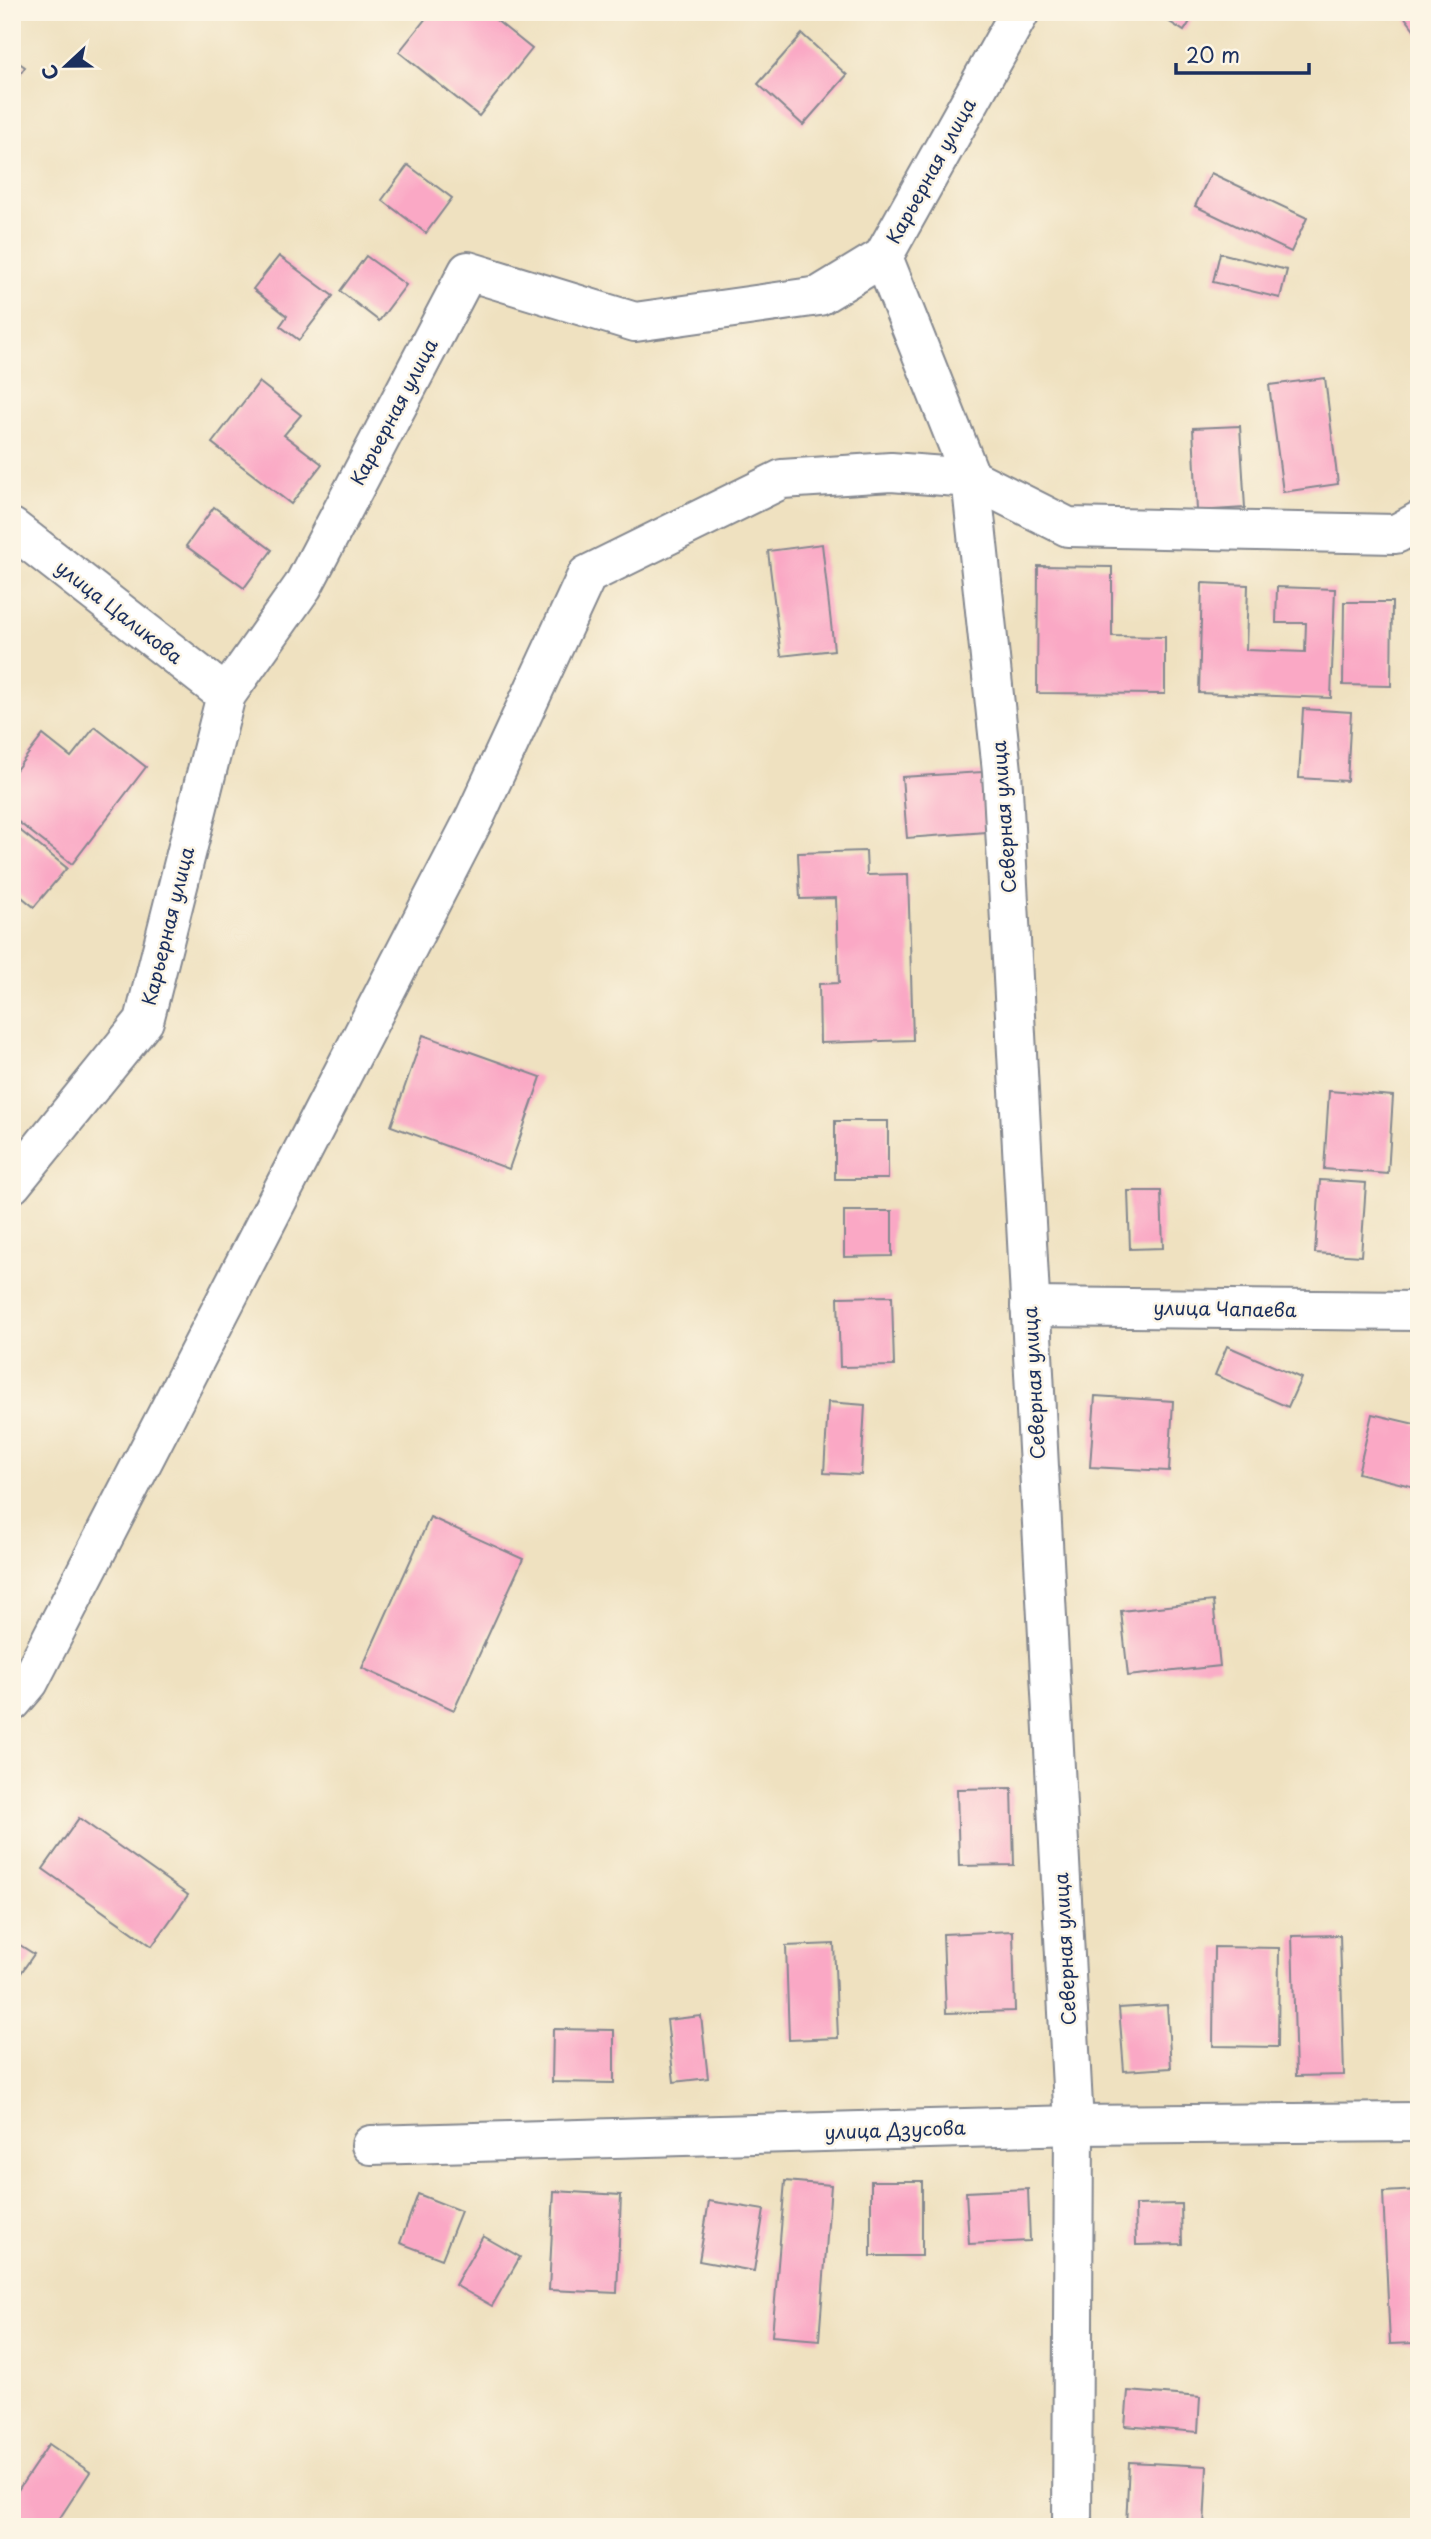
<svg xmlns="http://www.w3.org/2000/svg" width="1431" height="2539" font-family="'Playpen Sans',sans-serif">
	<rect width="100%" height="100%" fill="#fcf5e5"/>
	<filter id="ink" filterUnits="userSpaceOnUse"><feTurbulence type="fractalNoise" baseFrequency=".0143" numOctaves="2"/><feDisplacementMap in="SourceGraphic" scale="14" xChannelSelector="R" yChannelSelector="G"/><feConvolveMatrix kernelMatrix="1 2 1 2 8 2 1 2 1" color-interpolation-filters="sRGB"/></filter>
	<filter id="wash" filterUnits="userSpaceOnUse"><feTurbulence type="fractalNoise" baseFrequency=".00686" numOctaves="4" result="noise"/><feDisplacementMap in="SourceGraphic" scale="28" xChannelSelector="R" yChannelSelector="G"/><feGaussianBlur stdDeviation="1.57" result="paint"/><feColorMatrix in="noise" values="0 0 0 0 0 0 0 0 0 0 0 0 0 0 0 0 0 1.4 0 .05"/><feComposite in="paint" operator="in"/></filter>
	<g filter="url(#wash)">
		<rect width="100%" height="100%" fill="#efe1c0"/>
		<g id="blocks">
			<!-- building -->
			<g fill="#faa8c5">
				<path d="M 431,12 L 486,12 L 532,49 L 479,116 L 399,52 Z"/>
				<path d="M 1154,12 L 1196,12 L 1184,31 Z"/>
				<path d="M 1401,12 L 1419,12 L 1419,36 Z"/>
				<path d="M 802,34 L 847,75 L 803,125 L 758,84 Z"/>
				<path d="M 12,58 L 25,67 L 12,86 Z"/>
				<path d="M 408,165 L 452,198 L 426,233 L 382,200 Z"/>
				<path d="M 1211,173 L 1307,218 L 1291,252 L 1195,206 Z"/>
				<path d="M 1220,253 L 1287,270 L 1280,298 L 1213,282 Z"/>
				<path d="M 279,256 L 333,296 L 299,340 L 280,326 L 287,316 L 253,289 Z"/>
				<path d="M 366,256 L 406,285 L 379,321 L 340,291 Z"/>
				<path d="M 1325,378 L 1338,484 L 1283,492 L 1269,385 Z"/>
				<path d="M 259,382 L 301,415 L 284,435 L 322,464 L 291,504 L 212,443 Z"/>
				<path d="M 1240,426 L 1245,508 L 1197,511 L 1193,428 Z"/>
				<path d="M 214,507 L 272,550 L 244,588 L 186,546 Z"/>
				<path d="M 822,544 L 834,650 L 781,656 L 768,551 Z"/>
				<path d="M 1038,566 L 1112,567 L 1112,636 L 1165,637 L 1165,694 L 1037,693 Z"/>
				<path d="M 1202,583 L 1248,585 L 1246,650 L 1305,652 L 1306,623 L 1276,623 L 1277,587 L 1335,589 L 1331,698 L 1199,693 Z"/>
				<path d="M 1344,602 L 1392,602 L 1391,686 L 1343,685 Z"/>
				<path d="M 1303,709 L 1351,712 L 1347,781 L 1299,778 Z"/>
				<path d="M 95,727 L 146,767 L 72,864 L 12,817 L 12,775 L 43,735 L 71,757 Z"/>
				<path d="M 982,772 L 986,832 L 907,838 L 902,777 Z"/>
				<path d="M 12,824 L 67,868 L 34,907 L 12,889 Z"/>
				<path d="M 866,851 L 867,875 L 908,874 L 913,1040 L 820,1043 L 819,984 L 839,983 L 836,898 L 800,899 L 798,853 Z"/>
				<path d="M 423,1035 L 541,1077 L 509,1169 L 391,1126 Z"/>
				<path d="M 1329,1091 L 1393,1096 L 1388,1174 L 1324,1169 Z"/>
				<rect x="835" y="1121" width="53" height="58"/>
				<path d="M 1320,1180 L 1366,1183 L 1361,1256 L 1315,1253 Z"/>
				<path d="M 1128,1191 L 1161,1191 L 1163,1248 L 1130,1249 Z"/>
				<path d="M 844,1211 L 892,1211 L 892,1256 L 844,1257 Z"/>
				<path d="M 892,1296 L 894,1366 L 840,1367 L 838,1297 Z"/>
				<path d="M 1227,1346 L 1301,1378 L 1288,1407 L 1215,1375 Z"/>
				<path d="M 1095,1396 L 1173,1401 L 1169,1471 L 1090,1467 Z"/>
				<path d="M 828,1402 L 865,1405 L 861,1475 L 824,1473 Z"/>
				<path d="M 1372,1414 L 1419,1425 L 1419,1488 L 1358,1473 Z"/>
				<path d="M 430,1517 L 523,1559 L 454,1710 L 362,1668 Z"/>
				<path d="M 1213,1601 L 1220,1666 L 1128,1676 L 1121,1611 Z"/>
				<path d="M 1012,1788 L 1014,1865 L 959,1866 L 957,1789 Z"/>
				<path d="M 79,1818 L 188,1895 L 152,1946 L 43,1869 Z"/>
				<path d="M 1013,1931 L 1015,2011 L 946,2013 L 943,1934 Z"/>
				<path d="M 1340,1935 L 1344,2075 L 1296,2076 L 1292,1936 Z"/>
				<path d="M 12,1940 L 34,1954 L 12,1986 Z"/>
				<path d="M 834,1944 L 838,2038 L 789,2040 L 786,1946 Z"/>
				<path d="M 1214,1947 L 1279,1948 L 1278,2047 L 1213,2046 Z"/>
				<path d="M 1167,2005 L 1171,2068 L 1124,2071 L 1119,2008 Z"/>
				<path d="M 701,2016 L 708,2078 L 674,2082 L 667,2020 Z"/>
				<path d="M 553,2029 L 614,2030 L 614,2083 L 552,2082 Z"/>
				<path d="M 785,2181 L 831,2185 L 819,2340 L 772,2336 Z"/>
				<rect x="871" y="2181" width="51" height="75"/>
				<path d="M 1028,2189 L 1030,2241 L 969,2244 L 966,2192 Z"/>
				<path d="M 1419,2190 L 1419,2278 L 1411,2278 L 1414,2343 L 1390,2344 L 1383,2192 Z"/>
				<path d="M 554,2191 L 621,2195 L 617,2293 L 549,2290 Z"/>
				<path d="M 418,2194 L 461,2211 L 442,2259 L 400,2243 Z"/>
				<path d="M 709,2201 L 764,2210 L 754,2271 L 699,2261 Z"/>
				<path d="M 1181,2204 L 1182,2244 L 1136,2245 L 1135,2205 Z"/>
				<path d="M 483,2236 L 520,2257 L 492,2306 L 455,2285 Z"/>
				<path d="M 1128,2391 L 1200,2397 L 1198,2432 L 1125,2426 Z"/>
				<path d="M 49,2444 L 90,2472 L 54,2527 L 26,2527 L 12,2517 L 12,2499 Z"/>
				<path d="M 1129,2462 L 1207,2466 L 1204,2527 L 1126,2526 Z"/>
			</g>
		</g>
	</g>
	<g filter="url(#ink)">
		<use href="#blocks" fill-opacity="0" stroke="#85888f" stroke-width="2"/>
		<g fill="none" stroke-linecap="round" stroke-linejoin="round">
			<!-- minor casing -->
			<g stroke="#85888f" stroke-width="42">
				<g id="minor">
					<path d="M 883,257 L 971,478 L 1002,771 L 1074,2125 L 1072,2527"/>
					<path d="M 12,528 L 226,695"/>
					<path d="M 12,1184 L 144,1021 L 226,695 L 303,586 L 468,271 L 635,322 L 819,296 L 883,257 L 1020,12"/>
					<path d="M 1030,1307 L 1419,1311"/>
					<path d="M 12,1702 L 29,1682 L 475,817 L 587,575 L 782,479 L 891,472 L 971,478 L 1068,527 L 1396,534 L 1419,521"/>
					<path d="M 371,2145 L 1074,2125 L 1419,2122"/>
				</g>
			</g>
			<!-- minor -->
			<use href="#minor" stroke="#fff" stroke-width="38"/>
		</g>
	</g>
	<g text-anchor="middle" stroke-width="5" stroke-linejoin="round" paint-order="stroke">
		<!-- street labels -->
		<g font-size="19" fill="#1b2f5e" stroke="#fcf5e5">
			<text transform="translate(931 171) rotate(-61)" y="7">Карьерная улица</text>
			<text transform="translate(394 412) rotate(-62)" y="7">Карьерная улица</text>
			<text transform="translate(119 612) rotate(38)" y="7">улица Цаликова</text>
			<text transform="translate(1004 817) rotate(-94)" y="7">Северная улица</text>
			<text transform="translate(168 926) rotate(-76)" y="7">Карьерная улица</text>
			<text transform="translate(1225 1309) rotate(1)" y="7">улица Чапаева</text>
			<text transform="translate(1034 1383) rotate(-93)" y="7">Северная улица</text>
			<text transform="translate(1065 1949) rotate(-93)" y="7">Северная улица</text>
			<text transform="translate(895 2130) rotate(-2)" y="7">улица Дзусова</text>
		</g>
	</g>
	<!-- margin -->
	<rect width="1431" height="2539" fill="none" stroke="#fcf5e5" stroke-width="42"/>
	<!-- north arrow -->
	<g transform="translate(66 66) rotate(248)" stroke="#fcf5e5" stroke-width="5" paint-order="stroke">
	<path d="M0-5L12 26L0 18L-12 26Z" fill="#1b2f5e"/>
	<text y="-10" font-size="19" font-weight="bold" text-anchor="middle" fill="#1b2f5e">С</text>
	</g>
	<!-- scale -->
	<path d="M1176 63v10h133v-10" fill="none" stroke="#1b2f5e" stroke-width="3.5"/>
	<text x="1186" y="63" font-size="21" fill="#1b2f5e" stroke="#fcf5e5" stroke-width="5" paint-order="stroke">20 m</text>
</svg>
